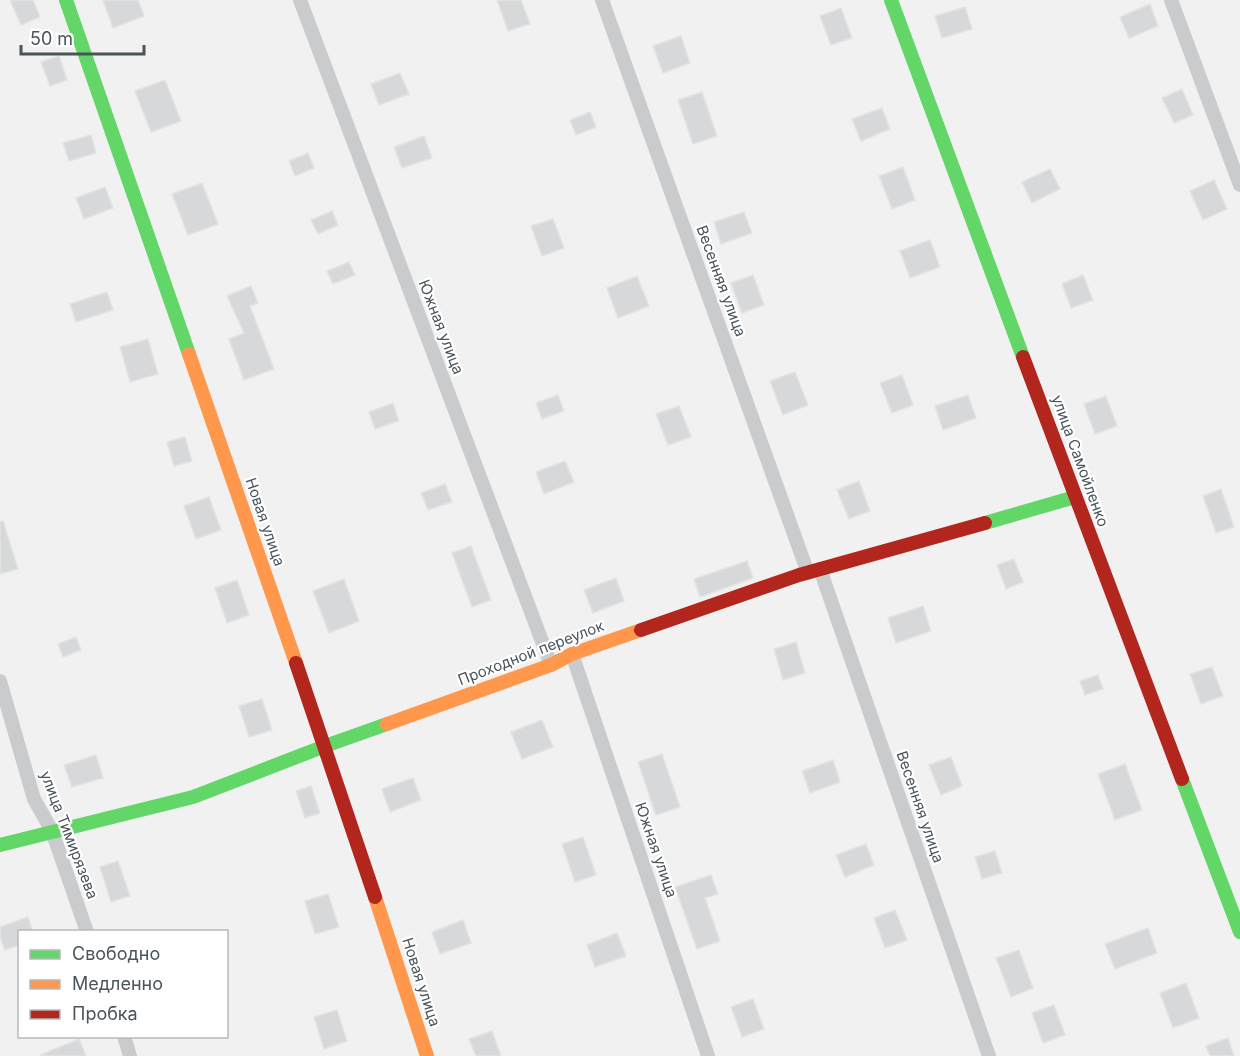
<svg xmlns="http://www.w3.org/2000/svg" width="1240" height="1056" font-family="Inter,sans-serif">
	<rect width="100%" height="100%" fill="#f1f1f1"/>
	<!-- building -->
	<g fill="#d7d8da" stroke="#e3e3e4" stroke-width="1.5">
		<path d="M 10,0 L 33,0 L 40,17 L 21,25 Z"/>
		<path d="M 103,0 L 138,0 L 144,16 L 113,28 Z"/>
		<path d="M 497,0 L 521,0 L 530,24 L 508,31 Z"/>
		<path d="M 1150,4 L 1158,26 L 1129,38 L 1120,17 Z"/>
		<path d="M 965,7 L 972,29 L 942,38 L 935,16 Z"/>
		<path d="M 841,8 L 852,38 L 831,45 L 820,16 Z"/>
		<path d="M 681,36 L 690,63 L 663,73 L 653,46 Z"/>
		<path d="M 59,56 L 67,80 L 50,86 L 41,62 Z"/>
		<path d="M 400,73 L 409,94 L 379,105 L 371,84 Z"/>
		<path d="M 165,80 L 181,121 L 151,132 L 135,91 Z"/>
		<path d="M 1182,89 L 1193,115 L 1174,123 L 1162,98 Z"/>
		<path d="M 702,92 L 717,136 L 693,144 L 678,100 Z"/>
		<path d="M 882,108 L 890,129 L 861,141 L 852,119 Z"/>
		<path d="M 590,112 L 596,127 L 576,135 L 570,120 Z"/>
		<path d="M 91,135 L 96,153 L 69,161 L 63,143 Z"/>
		<path d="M 424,136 L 432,158 L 402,168 L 394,147 Z"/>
		<path d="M 308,153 L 314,168 L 295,176 L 289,161 Z"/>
		<path d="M 903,167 L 915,200 L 892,209 L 879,176 Z"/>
		<path d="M 1050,169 L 1060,189 L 1032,203 L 1022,182 Z"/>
		<path d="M 1214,180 L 1227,209 L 1203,220 L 1190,191 Z"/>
		<path d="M 202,183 L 218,224 L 188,235 L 172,194 Z"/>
		<path d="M 105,187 L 113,208 L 84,219 L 76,198 Z"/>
		<path d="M 332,211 L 338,225 L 318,234 L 311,220 Z"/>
		<path d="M 744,212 L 752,233 L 721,244 L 714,222 Z"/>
		<path d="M 553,219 L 564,248 L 542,256 L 531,226 Z"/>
		<path d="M 930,240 L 940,267 L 910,278 L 900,251 Z"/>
		<path d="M 349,262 L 355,275 L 333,284 L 327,271 Z"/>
		<path d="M 753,275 L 764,305 L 742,313 L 731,283 Z"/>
		<path d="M 1083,275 L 1093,300 L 1071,308 L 1062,284 Z"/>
		<path d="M 637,276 L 649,306 L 618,318 L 607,288 Z"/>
		<path d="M 251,286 L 258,303 L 250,306 L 274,369 L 244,380 L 229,339 L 244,333 L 227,296 Z"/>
		<path d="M 107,292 L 113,310 L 76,322 L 70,304 Z"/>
		<path d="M 148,339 L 158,374 L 130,382 L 120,347 Z"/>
		<path d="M 795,372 L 808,405 L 783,415 L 770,381 Z"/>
		<path d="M 902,375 L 913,405 L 892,413 L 880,383 Z"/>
		<path d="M 558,395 L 564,411 L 542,419 L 536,403 Z"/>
		<path d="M 968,395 L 976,418 L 943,430 L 935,406 Z"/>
		<path d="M 1106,396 L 1117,426 L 1095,434 L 1084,404 Z"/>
		<path d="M 393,403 L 399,421 L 375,429 L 369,412 Z"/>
		<path d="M 679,406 L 691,437 L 668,445 L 656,414 Z"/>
		<path d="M 185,437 L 192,461 L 174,466 L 167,442 Z"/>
		<path d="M 565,461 L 574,482 L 544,494 L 536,472 Z"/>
		<path d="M 859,481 L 870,511 L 849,519 L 837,490 Z"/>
		<path d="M 445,484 L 452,502 L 428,510 L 421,493 Z"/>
		<path d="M 1221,489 L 1234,527 L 1216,533 L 1203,496 Z"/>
		<path d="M 209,497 L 221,530 L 196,539 L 184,506 Z"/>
		<path d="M 3,521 L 18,569 L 0,574 L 0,522 Z"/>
		<path d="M 471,546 L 491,600 L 472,607 L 452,553 Z"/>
		<path d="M 1014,559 L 1023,582 L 1006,589 L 997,565 Z"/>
		<path d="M 747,561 L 753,578 L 700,597 L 694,579 Z"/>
		<path d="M 616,578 L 624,601 L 593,613 L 584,590 Z"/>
		<path d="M 344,579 L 359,621 L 329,633 L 313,591 Z"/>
		<path d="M 237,580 L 249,615 L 227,623 L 215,588 Z"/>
		<path d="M 923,606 L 931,631 L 896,643 L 888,618 Z"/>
		<path d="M 76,637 L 81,650 L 63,657 L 58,644 Z"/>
		<path d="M 796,642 L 805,673 L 783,680 L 774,649 Z"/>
		<path d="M 1212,667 L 1223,696 L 1201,704 L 1190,674 Z"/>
		<path d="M 1098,675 L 1103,689 L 1085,695 L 1080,681 Z"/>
		<path d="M 262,699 L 272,730 L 249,737 L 239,706 Z"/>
		<path d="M 542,720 L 553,747 L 522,759 L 511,732 Z"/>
		<path d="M 662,754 L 680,807 L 656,815 L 638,762 Z"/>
		<path d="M 96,755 L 103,778 L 72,787 L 64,765 Z"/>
		<path d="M 951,757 L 962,786 L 941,795 L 929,765 Z"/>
		<path d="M 833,760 L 840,782 L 810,793 L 802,771 Z"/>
		<path d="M 1125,764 L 1142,810 L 1115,820 L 1098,774 Z"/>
		<path d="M 413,778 L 421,800 L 390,812 L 382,789 Z"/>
		<path d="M 311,786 L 320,813 L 305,818 L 296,791 Z"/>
		<path d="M 583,837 L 596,875 L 575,882 L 562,844 Z"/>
		<path d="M 866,844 L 874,865 L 845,877 L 836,855 Z"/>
		<path d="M 995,851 L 1002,873 L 982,879 L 975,857 Z"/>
		<path d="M 118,861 L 130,896 L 111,902 L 100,867 Z"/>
		<path d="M 711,875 L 718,894 L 705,898 L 720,941 L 697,949 L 675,887 Z"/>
		<path d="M 328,894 L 339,927 L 315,934 L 305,901 Z"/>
		<path d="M 895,910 L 907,940 L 885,948 L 874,918 Z"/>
		<path d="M 28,917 L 33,932 L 20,932 L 20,945 L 5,950 L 0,937 L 0,927 Z"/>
		<path d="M 463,920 L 471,943 L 440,954 L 432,932 Z"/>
		<path d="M 1148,928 L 1157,953 L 1115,969 L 1105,944 Z"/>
		<path d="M 617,933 L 626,956 L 595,967 L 587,945 Z"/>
		<path d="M 1019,950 L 1033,988 L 1011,997 L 996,958 Z"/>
		<path d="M 1186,983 L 1199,1018 L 1173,1028 L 1160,993 Z"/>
		<path d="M 753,999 L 764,1029 L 742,1037 L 731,1007 Z"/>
		<path d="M 1054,1005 L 1065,1035 L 1043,1043 L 1032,1013 Z"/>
		<path d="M 337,1010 L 347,1041 L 324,1049 L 314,1017 Z"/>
		<path d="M 492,1031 L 501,1056 L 476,1056 L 469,1039 Z"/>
		<path d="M 1228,1038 L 1234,1056 L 1210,1056 L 1206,1046 Z"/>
		<path d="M 79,1039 L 86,1056 L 40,1056 L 40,1055 Z"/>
	</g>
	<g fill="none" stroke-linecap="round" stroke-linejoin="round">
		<!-- street -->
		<g stroke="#c9cbcd" stroke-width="14">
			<path d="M 300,0 L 551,665"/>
			<path d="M 602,0 L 808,573"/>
			<path d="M 1171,0 L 1240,185"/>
			<path d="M 820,569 L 989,1056"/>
			<path d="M 572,654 L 708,1056"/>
			<path d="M 0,681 L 34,799 L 52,831 L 87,932"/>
			<path d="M 124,1036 L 130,1056"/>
		</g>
		<!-- fast -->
		<g stroke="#63d668" stroke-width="14">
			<path d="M 66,0 L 189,354"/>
			<path d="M 891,0 L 1023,357"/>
			<path d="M 985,523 L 1075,497"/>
			<path d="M 1182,779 L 1240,932"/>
			<path d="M 0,845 L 193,797 L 325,746 L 387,724"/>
		</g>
		<!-- slow -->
		<g stroke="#ff974d" stroke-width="14">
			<path d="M 189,354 L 296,663"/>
			<path d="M 387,724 L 551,665 L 572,654 L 641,630"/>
			<path d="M 375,897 L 427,1056"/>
		</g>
		<!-- jam -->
		<g stroke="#b3261e" stroke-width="14">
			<path d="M 1023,357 L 1182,779"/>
			<path d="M 641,630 L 799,575 L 985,523"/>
			<path d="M 296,663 L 375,897"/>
		</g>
	</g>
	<g text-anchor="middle" stroke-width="4.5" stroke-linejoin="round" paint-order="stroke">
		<!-- street labels -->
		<g font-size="15" fill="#4a545b" stroke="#fff">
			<text transform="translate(721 281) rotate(70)" y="5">Весенняя улица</text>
			<text transform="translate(441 327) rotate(69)" y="5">Южная улица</text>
			<text transform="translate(1080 461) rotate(70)" y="5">улица Самойленко</text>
			<text transform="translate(265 522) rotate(71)" y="5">Новая улица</text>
			<text transform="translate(531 653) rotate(-21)" y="5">Проходной переулок</text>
			<text transform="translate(920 807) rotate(71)" y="5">Весенняя улица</text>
			<text transform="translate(69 835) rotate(69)" y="5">улица Тимирязева</text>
			<text transform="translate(656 850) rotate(71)" y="5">Южная улица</text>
			<text transform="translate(421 982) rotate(72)" y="5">Новая улица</text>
		</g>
	</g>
	<!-- legend -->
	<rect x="18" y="930" width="210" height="108" fill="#ffffff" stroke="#b7bbbd" stroke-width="1.5"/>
	<rect x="30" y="950" width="30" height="9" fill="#63d668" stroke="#b7bbbd" stroke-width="1.5"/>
	<text x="72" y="960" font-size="18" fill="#4a545b">Свободно</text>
	<rect x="30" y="980" width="30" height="9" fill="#ff974d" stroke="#b7bbbd" stroke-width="1.5"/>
	<text x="72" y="990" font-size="18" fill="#4a545b">Медленно</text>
	<rect x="30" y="1010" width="30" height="9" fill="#b3261e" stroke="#b7bbbd" stroke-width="1.5"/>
	<text x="72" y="1020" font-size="18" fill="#4a545b">Пробка</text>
	<!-- scale -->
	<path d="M21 45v9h123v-9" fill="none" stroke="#4a545b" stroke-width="3"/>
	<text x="30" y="45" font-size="18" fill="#4a545b" stroke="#ffffff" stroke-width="4.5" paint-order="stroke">50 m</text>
</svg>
